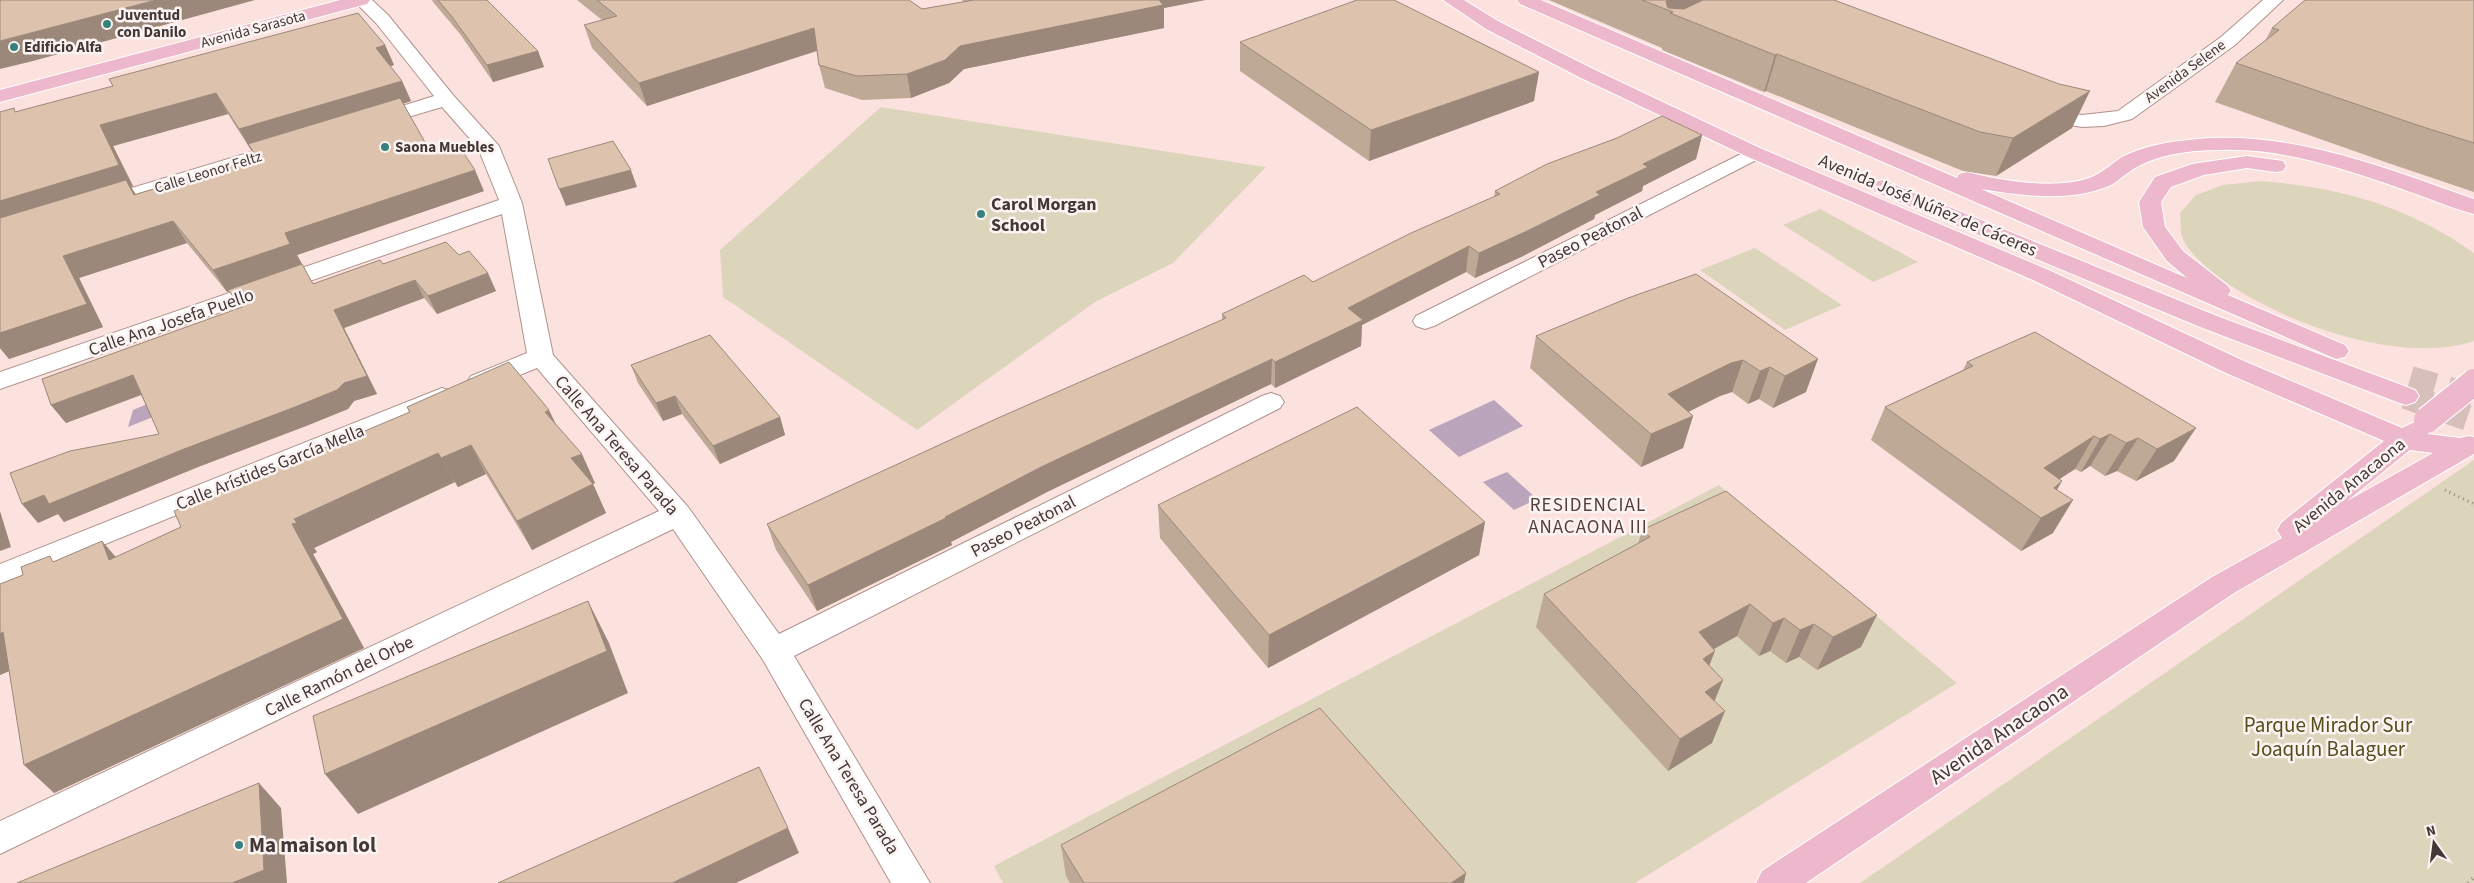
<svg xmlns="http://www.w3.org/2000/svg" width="2474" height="883" font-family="'Source Sans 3',sans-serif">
	<rect width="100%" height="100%" fill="#fce2de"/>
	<!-- green -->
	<g fill="#dcd5bc">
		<path d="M 881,107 L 1265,167 L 1266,167 L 1173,263 L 1095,302 L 917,430 L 723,297 L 720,250 Z"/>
		<path d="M 2260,181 C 2340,187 2408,206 2474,253 L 2474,341 C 2399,366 2277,321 2217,276 C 2206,267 2186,250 2182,236 C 2180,229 2181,221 2180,213 L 2196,195 L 2223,185 Z"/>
		<path d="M 1820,209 L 1918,262 L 1873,282 L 1783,225 Z"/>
		<path d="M 1755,248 L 1842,305 L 1785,330 L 1700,270 Z"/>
		<path d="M 2474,460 L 2474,883 L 1860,883 Z"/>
		<path d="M 1719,485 L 1957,683 L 1635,883 L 1003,883 L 994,866 Z"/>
	</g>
	<!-- water -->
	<g fill="#bba5bc">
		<path d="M 176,392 L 185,404 L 128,427 L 133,410 Z"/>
		<path d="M 1494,400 L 1523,426 L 1459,457 L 1429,430 Z"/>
		<path d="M 1507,472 L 1537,499 L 1514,510 L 1483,482 Z"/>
	</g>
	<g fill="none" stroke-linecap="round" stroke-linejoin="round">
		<!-- major-tunnel -->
		<g stroke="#d7c0bc" stroke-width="26" stroke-dasharray="26 13" stroke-linecap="butt">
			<path d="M 2410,379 L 2474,397"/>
			<path d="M 2406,396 L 2474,420"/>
		</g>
		<!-- minor casing -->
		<g stroke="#af928d" stroke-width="2">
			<g id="minor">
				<path d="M 353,0 L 372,0 L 388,15 L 453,95 L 499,146 L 522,203 L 553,355 L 688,507 L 779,634 L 1262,396 L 1271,393 L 1280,396 L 1284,402 L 1280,408 L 794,656 L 930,883 L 891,883 L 763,660 L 673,529 L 0,854 L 0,821 L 659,511 L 537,368 L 480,391 L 471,388 L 467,382 L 471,376 L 527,353 L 502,214 L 0,389 L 0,372 L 499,200 L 478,148 L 442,107 L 378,126 L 371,128 L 364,126 L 361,122 L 364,118 L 434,96 L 376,23 Z"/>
				<path d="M 2263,0 L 2283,0 L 2235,45 L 2132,119 L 2104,126 L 2082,127 L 2042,120 L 2032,116 L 2029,112 L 2032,108 L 2039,106 L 2060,112 L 2082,115 L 2118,111 L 2221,37 Z"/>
				<path d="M 291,140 L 298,142 L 302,146 L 298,150 L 108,210 L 100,212 L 92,210 L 89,205 L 92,200 Z"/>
				<path d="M 1755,147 L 1762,149 L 1766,153 L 1762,157 L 1434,326 L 1425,329 L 1416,326 L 1413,321 L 1416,316 Z"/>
				<path d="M 442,388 L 451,391 L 455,397 L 451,403 L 0,587 L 0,564 Z"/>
			</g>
		</g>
		<!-- major casing -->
		<g stroke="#fff" stroke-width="2">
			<g id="major">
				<path d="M 340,0 L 370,0 L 367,4 L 0,102 L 0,90 Z"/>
				<path d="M 1443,0 L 1464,0 L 1498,21 L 1593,69 L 1762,149 L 2051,271 L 2244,361 L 2402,428 L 2417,421 L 2427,423 L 2431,430 L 2428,434 L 2460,438 L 2469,436 L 2474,437 L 2474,454 L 2234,593 L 1806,883 L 1756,883 L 1762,871 L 2212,577 L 2282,538 L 2277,530 L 2282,522 L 2384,441 L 2226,373 L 2035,281 L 1748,157 L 1579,77 L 1486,29 ZM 2410,450 L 2433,453 L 2347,501 Z"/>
				<path d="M 1517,0 L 1541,0 L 1957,178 L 1959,174 L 1967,172 C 2002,181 2060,191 2094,176 C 2104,171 2113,163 2122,157 C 2141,147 2167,142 2188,140 C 2286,128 2383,167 2474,199 L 2474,214 C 2450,208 2426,197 2402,189 C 2345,169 2283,148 2222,150 C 2194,150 2162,153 2137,167 C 2127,172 2119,181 2109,186 C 2070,202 2022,196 1981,189 L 2187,278 L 2167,261 L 2143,227 L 2139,202 L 2155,177 L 2192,164 L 2247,156 L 2283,161 L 2286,166 L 2283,171 L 2275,172 L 2247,168 L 2204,175 L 2171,187 L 2161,202 L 2165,227 L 2183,251 L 2228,286 L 2231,291 L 2228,295 L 2345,345 L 2349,351 L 2345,357 L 2336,359 L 1520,4 Z"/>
				<path d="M 1883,180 L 2217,316 L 2415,390 L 2419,396 L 2415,402 L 2406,405 L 2397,402 L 2200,327 L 1875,192 L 1872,187 L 1875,182 Z"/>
			</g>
		</g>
		<!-- path-far1 -->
		<path stroke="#9b8885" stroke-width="3" stroke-dasharray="1 4" stroke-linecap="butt" d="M 2445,490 L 2474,504"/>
		<!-- path -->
		<path stroke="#9b8885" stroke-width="4" stroke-dasharray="1 4.5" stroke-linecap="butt" d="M 2468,883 L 2474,877"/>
		<!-- minor -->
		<use href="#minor" fill="#fff" fill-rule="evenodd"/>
		<!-- major -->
		<use href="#major" fill="#edb8cb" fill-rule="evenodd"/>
		<!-- major-bridge casing -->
		<g stroke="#fff" stroke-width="28" stroke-linecap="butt">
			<path id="major-bridge" d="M 2427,420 L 2474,382"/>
		</g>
		<!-- major-bridge -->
		<use href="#major-bridge" stroke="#edb8cb" stroke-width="26"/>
	</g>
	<!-- wall -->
	<g fill="#bea896" fill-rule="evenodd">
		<path d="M 432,0 L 487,0 L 538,51 L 544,67 L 493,82 L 460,34 L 433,2 Z"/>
		<path d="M 577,0 L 909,0 L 922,9 L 963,2 L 962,0 L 1205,0 L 1164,8 L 1164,28 L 964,69 L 949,83 L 911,98 L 862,100 L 825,88 L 819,65 L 817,51 L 647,106 L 592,48 L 584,25 L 602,20 Z"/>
		<path d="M 1549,0 L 1834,0 L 2072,128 L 1996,176 L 1963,171 L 1766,91 L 1764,92 L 1662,50 L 1662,48 Z"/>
		<path d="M 2474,0 L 2474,192 L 2391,164 L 2215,102 L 2236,63 L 2265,41 L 2272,28 Z"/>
		<path d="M 1240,42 L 1534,101 L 1369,161 L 1240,71 Z"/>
		<path d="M 385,45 L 394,65 L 390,66 L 402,81 L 411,101 L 403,104 L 430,151 L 484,191 L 297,255 L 313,284 L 383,264 L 459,255 L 496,291 L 437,314 L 424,298 L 344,328 L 377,394 L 354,401 L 348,409 L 306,426 L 198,467 L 64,522 L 58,514 L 38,523 L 159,434 L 141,395 L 66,423 L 51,405 L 240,308 L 229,291 L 227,292 L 187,243 L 79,278 L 103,327 L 9,359 L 0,348 L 0,112 L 16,112 ZM 228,114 L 256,158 L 136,194 L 131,187 L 133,186 L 113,146 Z"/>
		<path d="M 1702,135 L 1696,159 L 1643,186 L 1642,191 L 1595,215 L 1594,219 L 1521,257 L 1475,278 L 1466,272 L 1362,325 L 1361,346 L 1275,388 L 1271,384 L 1047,492 L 951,542 L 952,545 L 817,611 L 776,550 L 767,524 L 1222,320 L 1222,314 L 1313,282 L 1494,197 L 1495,191 Z"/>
		<path d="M 1696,274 L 1806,392 L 1773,408 L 1759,399 L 1748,404 L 1732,392 L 1720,396 L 1688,412 L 1693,416 L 1683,448 L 1641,467 L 1530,368 L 1536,336 Z"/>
		<path d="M 2035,332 L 2174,461 L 2136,481 L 2117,471 L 2105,476 L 2090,466 L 2081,472 L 2075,469 L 2059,479 L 2062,481 L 2057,490 L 2053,533 L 2021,551 L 1871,440 L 1885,407 L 1963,370 L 1967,362 Z"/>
		<path d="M 631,365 L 780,417 L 785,435 L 720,464 L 682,414 L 663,421 L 638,383 Z"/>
		<path d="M 407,407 L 555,423 L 595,483 L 593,484 L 606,513 L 532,550 L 486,474 L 458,487 L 455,482 L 314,548 L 317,552 L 313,554 L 364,648 L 54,793 L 9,671 L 0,675 L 0,584 L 23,575 L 55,561 L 116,557 L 181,527 L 409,412 Z"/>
		<path d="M 1158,505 L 1485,522 L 1479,555 L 1268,668 L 1160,538 Z"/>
		<path d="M 1642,530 L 1861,647 L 1817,670 L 1799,657 L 1786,663 L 1770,651 L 1759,656 L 1737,636 L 1714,649 L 1709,666 L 1723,680 L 1714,701 L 1712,743 L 1668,771 L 1536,627 L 1544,594 L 1638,544 Z"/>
		<path d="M 1061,845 L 1464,883 L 1070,883 L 1066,876 Z"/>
	</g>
	<!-- shaded-wall -->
	<g fill="#9b887a">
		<path d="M 156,0 L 255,0 L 33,61 L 0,69 L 0,41 Z"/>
		<path d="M 1149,0 L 1205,0 L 1164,8 L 1164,28 L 964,69 L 949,83 L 911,98 L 907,74 L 960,46 Z"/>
		<path d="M 1667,0 L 1733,0 L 1673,12 L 1664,9 Z"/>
		<path d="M 814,28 L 819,50 L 647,106 L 639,83 Z"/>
		<path d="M 385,45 L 394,65 L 385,68 L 376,48 Z"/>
		<path d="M 538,51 L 544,67 L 493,82 L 487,65 Z"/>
		<path d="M 1777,54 L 1766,91 L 1764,92 L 1775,55 Z"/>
		<path d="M 1539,72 L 1534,101 L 1369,161 L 1371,130 Z"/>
		<path d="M 402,81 L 411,101 L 251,150 L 239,129 Z"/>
		<path d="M 2090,91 L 2072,128 L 1996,176 L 2013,138 Z"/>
		<path d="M 216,93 L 228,114 L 113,146 L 133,186 L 131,187 L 140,202 L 0,227 L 0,201 L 100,125 Z"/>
		<path d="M 1702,135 L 1696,159 L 1643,186 L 1642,191 L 1595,215 L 1594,219 L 1521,257 L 1475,278 L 1479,253 L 1596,192 L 1643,164 Z"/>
		<path d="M 475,170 L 484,191 L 297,255 L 303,266 L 227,292 L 213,270 L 285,233 Z"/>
		<path d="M 631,170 L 637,187 L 566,206 L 559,189 Z"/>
		<path d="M 173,221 L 187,243 L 79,278 L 103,327 L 9,359 L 0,348 L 0,333 L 63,256 Z"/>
		<path d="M 1469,246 L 1466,272 L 1362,325 L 1361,346 L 1275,388 L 1275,362 L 1348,308 Z"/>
		<path d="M 488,273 L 496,291 L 437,314 L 428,296 Z"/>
		<path d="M 415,280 L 424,298 L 344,328 L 377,394 L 354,401 L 348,409 L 306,426 L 198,467 L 64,522 L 58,514 L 38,523 L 22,504 L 44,495 L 184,449 L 334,310 Z"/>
		<path d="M 1272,359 L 1271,384 L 1047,492 L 951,542 L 952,545 L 817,611 L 808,585 L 945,517 L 1043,466 Z"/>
		<path d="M 1818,359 L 1806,392 L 1773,408 L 1785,376 Z"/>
		<path d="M 1743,360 L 1732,392 L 1720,396 L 1658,427 L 1668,394 L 1731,363 Z"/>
		<path d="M 1770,367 L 1759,399 L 1748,404 L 1760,371 Z"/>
		<path d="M 133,375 L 146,393 L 66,423 L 51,405 Z"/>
		<path d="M 675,396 L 682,414 L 663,421 L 656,403 Z"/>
		<path d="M 549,410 L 563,439 L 545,412 Z"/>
		<path d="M 1693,416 L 1683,448 L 1641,467 L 1651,434 Z"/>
		<path d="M 780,417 L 785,435 L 720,464 L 713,446 Z"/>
		<path d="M 2196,428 L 2174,461 L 2136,481 L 2157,449 Z"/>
		<path d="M 2110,434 L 2090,466 L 2081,472 L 2100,439 Z"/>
		<path d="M 2094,436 L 2075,469 L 2026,501 L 2044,468 Z"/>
		<path d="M 2138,438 L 2117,471 L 2105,476 L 2126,443 Z"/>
		<path d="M 471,445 L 486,474 L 458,487 L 441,458 Z"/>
		<path d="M 438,453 L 455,482 L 314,548 L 317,552 L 313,554 L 364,648 L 54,793 L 24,765 L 292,524 L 294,519 Z"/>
		<path d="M 582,454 L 595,483 L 585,487 L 571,458 Z"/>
		<path d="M 2062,481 L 2042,514 L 2054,488 Z"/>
		<path d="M 593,484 L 606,513 L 532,550 L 517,521 Z"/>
		<path d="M 2073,500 L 2053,533 L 2021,551 L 2041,518 Z"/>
		<path d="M 0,511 L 11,547 L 0,551 Z"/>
		<path d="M 1485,522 L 1479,555 L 1268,668 L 1269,635 Z"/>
		<path d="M 102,541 L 127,570 L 109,560 Z"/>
		<path d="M 588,601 L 609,643 L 628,693 L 358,814 L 325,774 Z"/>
		<path d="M 1750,604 L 1737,636 L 1687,664 L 1699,632 Z"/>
		<path d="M 1877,615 L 1861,647 L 1817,670 L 1833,637 Z"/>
		<path d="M 1784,618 L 1770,651 L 1759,656 L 1773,623 Z"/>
		<path d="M 1814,624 L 1799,657 L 1786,663 L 1800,630 Z"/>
		<path d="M 3,632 L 32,661 L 0,675 L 0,634 Z"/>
		<path d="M 1715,651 L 1702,684 L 1703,659 Z"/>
		<path d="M 1723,680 L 1710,712 L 1705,692 Z"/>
		<path d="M 1725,711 L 1712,743 L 1668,771 L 1680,739 Z"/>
		<path d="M 259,783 L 281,808 L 287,883 L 232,883 Z"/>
		<path d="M 788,828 L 799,853 L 736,883 L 672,883 Z"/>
		<path d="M 1466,873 L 1464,883 L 1451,883 Z"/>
	</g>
	<!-- building -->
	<g fill="#ddc3ae" stroke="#9b887a">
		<path d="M 0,0 L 156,0 L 0,41 Z"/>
		<path d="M 438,0 L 487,0 L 538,51 L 487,65 L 453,18 Z"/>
		<path d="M 597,0 L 909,0 L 922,9 L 974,0 L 1159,0 L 1163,5 L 960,46 L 945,60 L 907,74 L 857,76 L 819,65 L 814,28 L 639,83 L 584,25 L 617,16 Z"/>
		<path d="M 1357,0 L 1394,0 L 1539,72 L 1371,130 L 1240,42 Z"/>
		<path d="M 1642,0 L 1667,0 L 1666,2 L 1668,8 L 1684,9 L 1703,0 L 1834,0 L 2059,84 L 2090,91 L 2013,138 L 1980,132 L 1777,54 L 1775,55 L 1670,13 L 1673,12 Z"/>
		<path d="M 2305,0 L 2474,0 L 2474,143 L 2417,125 L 2236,63 L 2279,30 L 2272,28 Z"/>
		<path d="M 358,13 L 385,45 L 376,48 L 402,81 L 239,129 L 216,93 L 100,125 L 119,165 L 0,201 L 0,112 L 14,108 L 15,112 L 113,86 L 109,79 Z"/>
		<path d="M 400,98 L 430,151 L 457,143 L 475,170 L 285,233 L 290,244 L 213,270 L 173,221 L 63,256 L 87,304 L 0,333 L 0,218 L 126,180 L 134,195 L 257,157 L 248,144 Z"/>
		<path d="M 1662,116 L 1702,135 L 1643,164 L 1648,167 L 1596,192 L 1600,195 L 1525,232 L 1479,253 L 1469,246 L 1348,308 L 1363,320 L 1275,362 L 1272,359 L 1043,466 L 945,517 L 946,518 L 808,585 L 767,524 L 998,418 L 1226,318 L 1222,314 L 1304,275 L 1313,282 L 1411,233 L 1500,194 L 1495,191 L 1547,164 L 1617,138 Z"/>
		<path d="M 613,141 L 631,170 L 559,189 L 548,159 Z"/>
		<path d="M 446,242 L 459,255 L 469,251 L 488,273 L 428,296 L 415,280 L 334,310 L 367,376 L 344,383 L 337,390 L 295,407 L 184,449 L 49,504 L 44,495 L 22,504 L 10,473 L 70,451 L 159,434 L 133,375 L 51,405 L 42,379 L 242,307 L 228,290 L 302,264 L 313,284 L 380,260 L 383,264 Z"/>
		<path d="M 1696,274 L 1818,359 L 1785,376 L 1770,367 L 1760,371 L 1743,360 L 1731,363 L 1668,394 L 1693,416 L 1651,434 L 1536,336 L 1628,298 Z"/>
		<path d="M 2035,332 L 2196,428 L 2157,449 L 2138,438 L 2126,443 L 2110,434 L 2100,439 L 2094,436 L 2044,468 L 2062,481 L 2054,488 L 2073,500 L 2041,518 L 1885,407 L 1973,366 L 1967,362 Z"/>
		<path d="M 710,335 L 780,417 L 713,446 L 675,396 L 656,403 L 631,365 Z"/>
		<path d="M 509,362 L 549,410 L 545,412 L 582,454 L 571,458 L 593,484 L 517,521 L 471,445 L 441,458 L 438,453 L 294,519 L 297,523 L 292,524 L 343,619 L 24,765 L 3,632 L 0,634 L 0,584 L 23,575 L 21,567 L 50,556 L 53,562 L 102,541 L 109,560 L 181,527 L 174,511 L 410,412 L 407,407 Z"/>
		<path d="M 1357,407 L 1485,522 L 1269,635 L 1158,505 Z"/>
		<path d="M 1726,491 L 1877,615 L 1833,637 L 1814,624 L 1800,630 L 1784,618 L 1773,623 L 1750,604 L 1699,632 L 1715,651 L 1703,659 L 1723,680 L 1705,692 L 1725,711 L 1680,739 L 1544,594 L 1650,537 L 1642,530 Z"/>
		<path d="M 588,601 L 607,651 L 325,774 L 313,716 Z"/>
		<path d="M 1320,708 L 1466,873 L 1451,883 L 1084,883 L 1061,845 Z"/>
		<path d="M 759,767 L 788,828 L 672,883 L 498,883 Z"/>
		<path d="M 259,783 L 264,870 L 232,883 L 17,883 Z"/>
	</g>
	<!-- markers -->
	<g fill="#38807c" stroke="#fbf4f3" stroke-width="2">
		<circle cx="107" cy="24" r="5"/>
		<circle cx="14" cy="47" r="5"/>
		<circle cx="385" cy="147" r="5"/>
		<circle cx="981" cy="214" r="5"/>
		<circle cx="239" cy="845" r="5"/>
	</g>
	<g text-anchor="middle" stroke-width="5" stroke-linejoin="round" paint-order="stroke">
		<!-- far-poi labels -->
		<g font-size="15" font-weight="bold" fill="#443836" stroke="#fbf4f3" text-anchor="start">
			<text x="117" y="20">Juventud<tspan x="117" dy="17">con Danilo</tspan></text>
			<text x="24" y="52">Edificio Alfa</text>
			<text x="395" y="152">Saona Muebles</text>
		</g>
		<!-- far-street labels -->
		<g font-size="15" fill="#443836" stroke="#fbf4f3">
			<text transform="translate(253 29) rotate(-15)" y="5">Avenida Sarasota</text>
			<text transform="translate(2185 71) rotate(-36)" y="5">Avenida Selene</text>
			<text transform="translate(208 172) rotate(-17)" y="5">Calle Leonor Feltz</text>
		</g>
		<!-- poi labels -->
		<g font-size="18" font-weight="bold" fill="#443836" stroke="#fbf4f3" text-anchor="start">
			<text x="991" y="210">Carol Morgan<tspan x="991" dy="21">School</tspan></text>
		</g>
		<!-- street labels -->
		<g font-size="18" fill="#443836" stroke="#fbf4f3">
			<text transform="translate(1928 205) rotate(23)" y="6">Avenida José Núñez de Cáceres</text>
			<text transform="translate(1590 237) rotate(-27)" y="6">Paseo Peatonal</text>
			<text transform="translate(171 322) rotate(-19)" y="6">Calle Ana Josefa Puello</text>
			<text transform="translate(617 445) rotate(49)" y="6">Calle Ana Teresa Parada</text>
			<text transform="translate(270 467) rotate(-22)" y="6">Calle Arístides García Mella</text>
			<text transform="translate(2349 485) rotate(-39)" y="6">Avenida Anacaona</text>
			<text transform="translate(1023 526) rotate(-27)" y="6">Paseo Peatonal</text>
			<text transform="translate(339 676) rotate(-26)" y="6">Calle Ramón del Orbe</text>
			<text transform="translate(849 776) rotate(59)" y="6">Calle Ana Teresa Parada</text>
		</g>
		<!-- neighbourhood labels -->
		<g font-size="19" letter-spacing="1" fill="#573e3a" stroke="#fbf4f3">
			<text x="1588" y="511">RESIDENCIAL<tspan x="1588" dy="22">ANACAONA III</tspan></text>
		</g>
		<!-- near-park labels -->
		<g font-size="21" fill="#594c19" stroke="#fbf4f3">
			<text x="2328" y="732">Parque Mirador Sur<tspan x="2328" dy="24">Joaquín Balaguer</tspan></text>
		</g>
		<!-- near-street labels -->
		<g font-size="21" fill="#443836" stroke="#fbf4f3">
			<text transform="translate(1999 734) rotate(-34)" y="7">Avenida Anacaona</text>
		</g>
		<!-- near-poi labels -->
		<g font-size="21" font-weight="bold" fill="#443836" stroke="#fbf4f3" text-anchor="start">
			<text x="249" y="852">Ma maison lol</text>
		</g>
	</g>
	<!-- north arrow -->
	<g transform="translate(2434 843) rotate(346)" stroke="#fbf4f3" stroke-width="4" paint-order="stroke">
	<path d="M0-4L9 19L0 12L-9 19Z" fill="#443836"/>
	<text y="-8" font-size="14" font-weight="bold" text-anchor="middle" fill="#443836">N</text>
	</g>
</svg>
